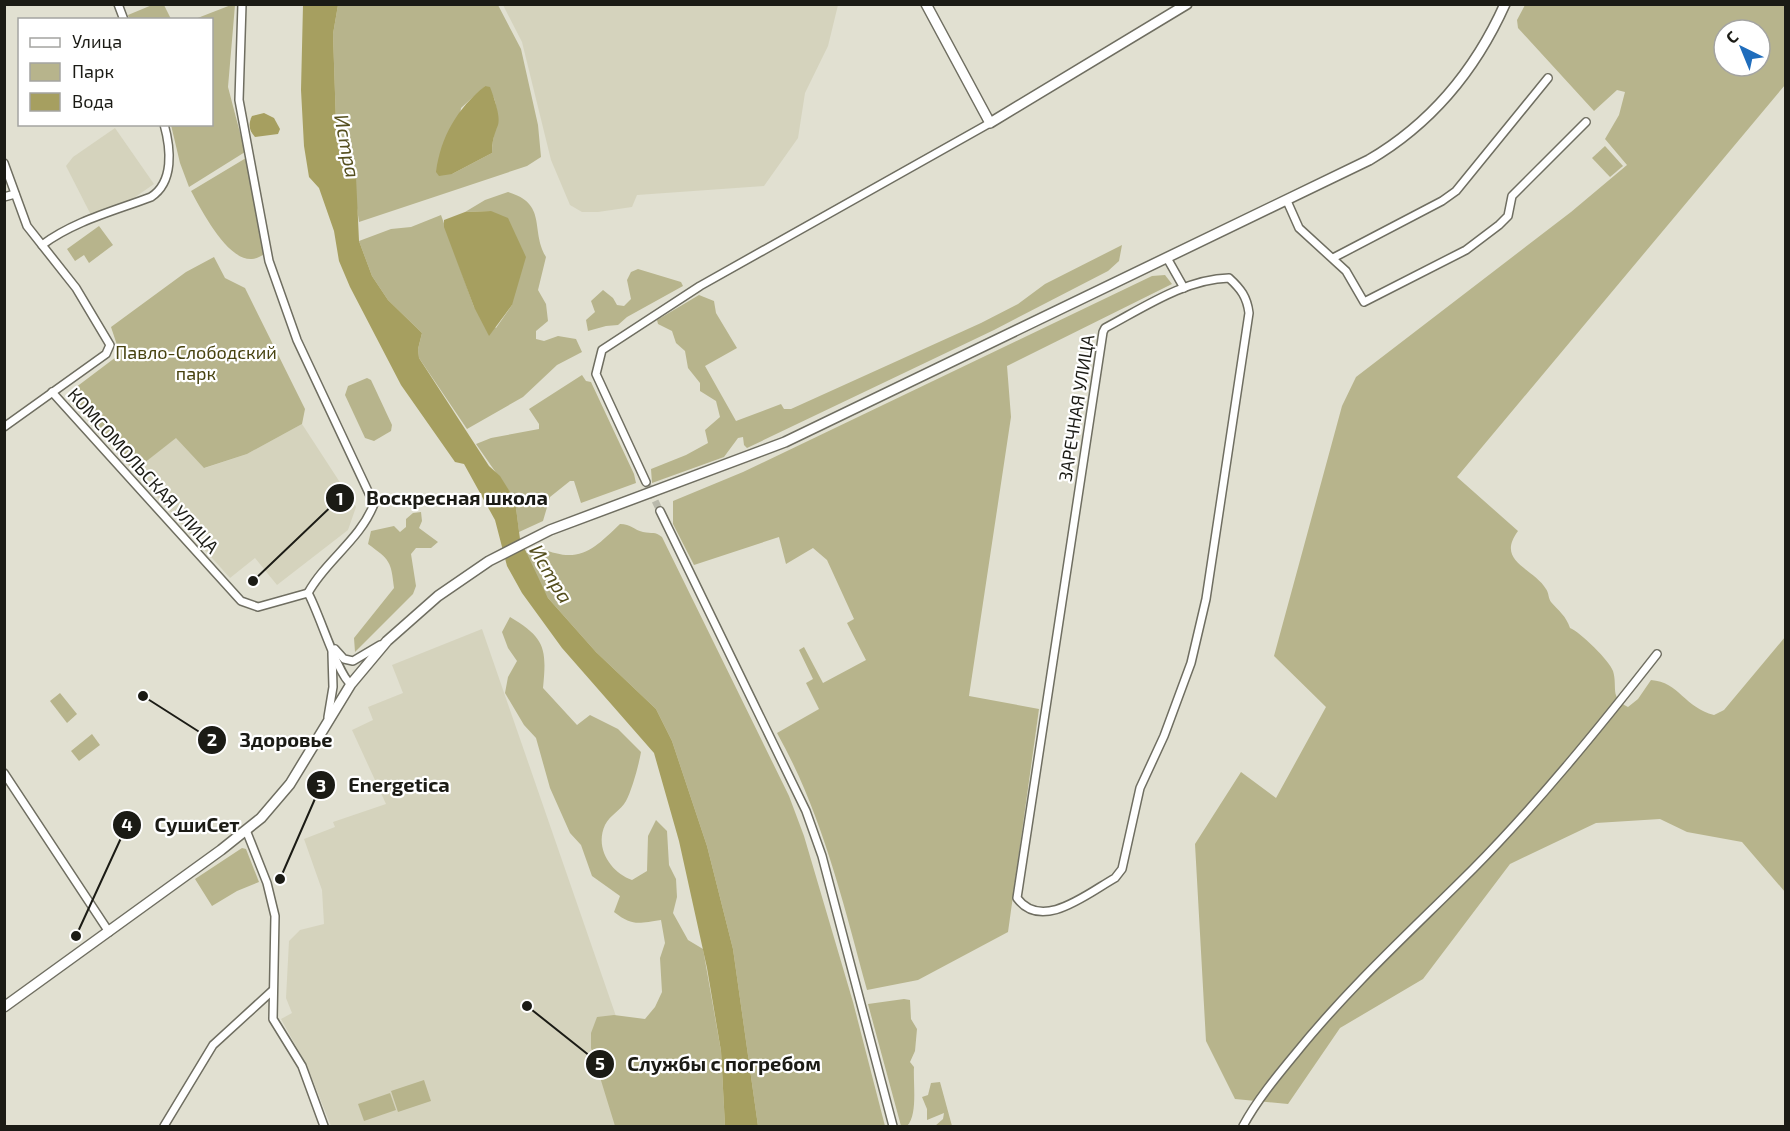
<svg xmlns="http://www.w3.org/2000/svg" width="1790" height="1131" font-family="'Exo 2',sans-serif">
	<rect width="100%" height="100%" fill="#e1e0d1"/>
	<!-- built -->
	<g fill="#d5d3bd">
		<path d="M 503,5 L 838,5 L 828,46 L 805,93 L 798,138 L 764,186 L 637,195 L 632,207 L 598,212 L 582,212 L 570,205 L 551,160 L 522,42 Z"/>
		<path d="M 115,128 L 154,184 L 125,204 L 91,215 L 66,166 L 73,157 Z"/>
		<path d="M 302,424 L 356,507 L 348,530 L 277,585 L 255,558 L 230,578 L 134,471 L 176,437 L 205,468 L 247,454 Z"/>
		<path d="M 482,629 L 654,1126 L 331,1126 L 307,1066 L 281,1019 L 292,1013 L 286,998 L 289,941 L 300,930 L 324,924 L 322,890 L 304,839 L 335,827 L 333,822 L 386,804 L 352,730 L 373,720 L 368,707 L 403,693 L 392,665 Z"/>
	</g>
	<!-- green -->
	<g fill="#b7b48c" fill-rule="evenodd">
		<path d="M 152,5 L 164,5 L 171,19 L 129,19 L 128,15 Z"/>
		<path d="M 231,5 L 235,5 L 228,87 L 245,152 L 189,187 L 180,163 L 171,125 L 212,124 L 212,20 L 195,19 Z"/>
		<path d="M 338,5 L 498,5 L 521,49 L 538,125 L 541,157 L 527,166 L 359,222 L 356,201 L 356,177 L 345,156 L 336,123 L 333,34 ZM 485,86 C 506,104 492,130 492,153 L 452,174 L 461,108 Z"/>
		<path d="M 1525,5 L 1785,5 L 1785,85 L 1457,477 L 1518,531 C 1495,562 1534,568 1546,589 C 1549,593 1548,598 1551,602 C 1559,611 1566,616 1570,628 C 1580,632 1610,661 1613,671 C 1618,688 1609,697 1628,707 L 1638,699 L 1651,680 C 1679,682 1685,708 1714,715 L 1724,710 L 1785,637 L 1785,892 L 1742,842 L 1687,832 L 1660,819 L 1596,823 L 1510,864 L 1423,979 L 1340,1028 L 1288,1104 L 1235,1099 L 1206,1041 L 1195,844 L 1241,772 L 1276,798 L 1326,707 L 1274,656 L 1342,406 L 1356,377 L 1571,212 L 1627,165 L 1605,139 L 1619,115 L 1625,92 L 1617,90 L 1594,111 L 1518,28 L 1517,20 ZM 1724,30 L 1760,30 L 1760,66 L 1724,66 Z"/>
		<path d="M 1605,146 L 1623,166 L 1610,177 L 1592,158 Z"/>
		<path d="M 246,158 L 265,254 C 261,256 256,259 252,259 C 227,261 201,209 191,191 Z"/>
		<path d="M 508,192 C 548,204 530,230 546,257 L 538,290 L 546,304 L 548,321 L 536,331 L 536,339 L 544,341 L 558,336 L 576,339 L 582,352 L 557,365 L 523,397 L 467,429 L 419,358 L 418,349 L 422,333 L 388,300 L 372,276 L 359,241 L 391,229 L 411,227 L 441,215 L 474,307 L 496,328 L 512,305 L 491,211 L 465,212 L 485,200 Z"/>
		<path d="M 99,226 L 113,245 L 89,263 L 84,255 L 75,261 L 67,249 Z"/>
		<path d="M 1122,245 L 1119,261 L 1108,271 L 994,330 L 747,448 L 744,445 L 743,437 L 738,438 L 724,457 L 652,483 L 651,469 L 686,455 L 708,443 L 705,430 L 720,417 L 716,401 L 700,391 L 700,383 L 688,368 L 685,351 L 676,343 L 672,331 L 658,324 L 657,320 L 699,295 L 714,301 L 716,313 L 737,348 L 705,366 L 736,421 L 781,404 L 784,409 L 791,409 L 981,323 L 1018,304 L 1045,284 Z"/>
		<path d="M 214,257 L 225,278 L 245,288 L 305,409 L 302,424 L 247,454 L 204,468 L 176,438 L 134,471 L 84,415 L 71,391 L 120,354 L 111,327 L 186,272 Z"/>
		<path d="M 638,269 L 681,282 L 683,286 L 627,317 L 618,325 L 606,326 L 588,331 L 586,320 L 595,312 L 591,301 L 603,290 L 613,298 L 617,305 L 624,306 L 631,299 L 627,280 L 631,272 Z"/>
		<path d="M 1165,275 L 1172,284 L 1007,366 L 1011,417 L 969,696 L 1039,709 L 1008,932 L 918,980 L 867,990 C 843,902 822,813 777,733 L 819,709 L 806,683 L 813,679 L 799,650 L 804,647 L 823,683 L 866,660 L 847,623 L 854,619 L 827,560 L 813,548 L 786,564 L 779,537 L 694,565 L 673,524 L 673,501 L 743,472 L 1152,276 Z"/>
		<path d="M 582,375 L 586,381 L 591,382 L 634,474 L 636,483 L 581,503 L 574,481 L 570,481 L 550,497 L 543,521 L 519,532 L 515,500 L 476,444 L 491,438 L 539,429 L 539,424 L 529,409 Z"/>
		<path d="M 367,378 L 371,380 L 392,425 L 391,431 L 374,441 L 365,438 L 345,395 L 348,386 Z"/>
		<path d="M 421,512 L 422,521 L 419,528 L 438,542 L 431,548 L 416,548 L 411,554 L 416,586 L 413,594 L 355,652 L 354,638 L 394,588 C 391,561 390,560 368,544 L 371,531 L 394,526 L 400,532 L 406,527 L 406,519 L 413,513 Z"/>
		<path d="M 620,524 C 631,524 634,530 643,532 C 652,534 655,531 662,537 L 789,796 L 804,836 L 853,1002 L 885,1126 L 758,1126 L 733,949 L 707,846 L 672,741 L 656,709 L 596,652 L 548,598 L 525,554 L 541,548 C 579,565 594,549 620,524 Z"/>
		<path d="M 510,617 C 545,638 547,648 543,688 L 577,725 L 590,715 L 618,729 L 641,752 C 639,764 632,790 626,801 C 621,810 610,815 605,825 C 594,849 612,873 632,880 L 647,871 L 648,836 L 656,820 L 667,831 L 669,865 L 676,879 L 677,897 L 673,913 L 688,940 L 703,949 L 721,1051 L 725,1126 L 615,1126 L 591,1048 L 591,1033 L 597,1017 L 614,1015 L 645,1019 L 655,1007 L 662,992 L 660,958 L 665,943 L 661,920 C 639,923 633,927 614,912 L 620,896 L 592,876 L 581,845 L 570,833 L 550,788 L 536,738 L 524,725 L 505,693 L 508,677 L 517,661 L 508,648 L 502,632 Z"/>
		<path d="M 60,693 L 77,714 L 67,723 L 50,701 Z"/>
		<path d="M 92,734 L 100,745 L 79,761 L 71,751 Z"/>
		<path d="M 242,848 L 246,849 L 259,882 L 237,891 L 212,906 L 195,879 Z"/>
		<path d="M 904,999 L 910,1000 L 911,1019 L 917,1029 L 915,1051 L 910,1062 L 914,1067 C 913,1083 918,1115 907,1126 L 901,1126 L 868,1004 Z"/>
		<path d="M 424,1080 L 431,1101 L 398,1112 L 391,1091 Z"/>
		<path d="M 940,1082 L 952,1126 L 935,1126 L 943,1119 L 944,1113 L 927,1120 L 927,1109 L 922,1097 L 928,1095 L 931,1083 Z"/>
		<path d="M 390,1093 L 396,1110 L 364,1121 L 358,1104 Z"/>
	</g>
	<!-- water -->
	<g fill="#a69f60">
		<path d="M 303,5 L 338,5 L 333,34 L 336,123 L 345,156 L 356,177 L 359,241 L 372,276 L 388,300 L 422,333 L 418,349 L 419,358 L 489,466 L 500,476 L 515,500 L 520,539 L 548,598 L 596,652 L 656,709 L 672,741 L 707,846 L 733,949 L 758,1126 L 725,1126 L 721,1051 L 707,968 L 679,841 L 654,753 L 562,648 L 522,593 L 507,566 L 495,520 L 464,464 L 455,462 L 401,385 L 350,287 L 339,261 L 334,231 L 319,188 L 309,177 L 304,146 L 301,90 Z"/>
		<path d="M 485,86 L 490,87 C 493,95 501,116 498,125 C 494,135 492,141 492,153 L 452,174 L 439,176 L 436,172 C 441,136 457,109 485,86 Z"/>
		<path d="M 264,113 L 274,118 L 280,129 L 278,134 L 255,137 C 249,131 248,124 252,116 Z"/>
		<path d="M 491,211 L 508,218 L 526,257 L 512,305 L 489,336 L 474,307 L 444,227 L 444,220 L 465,212 Z"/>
	</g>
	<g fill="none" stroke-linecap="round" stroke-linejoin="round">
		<!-- street-tunnel -->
		<path stroke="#b9b9ab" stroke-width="7" stroke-dasharray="7 3.5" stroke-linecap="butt" d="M 646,482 L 660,511"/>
		<!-- street casing -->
		<g stroke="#6f6e61" stroke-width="10">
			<g id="street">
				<path d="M 118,4 L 124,20"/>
				<path d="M 242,4 L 239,100 L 269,261 L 297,340 L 374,504 C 360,540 326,560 308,593"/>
				<path d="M 4,163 L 27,226 L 76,288 L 110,345 L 106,354 L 4,427"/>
				<path d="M 4,197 L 15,194"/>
				<path d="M 1287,201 L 1299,228 L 1346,271 L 1364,302 L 1466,250 L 1499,225 L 1508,216 L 1512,196 L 1586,122"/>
				<path d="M 42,245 C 74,221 114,211 151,197 C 174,182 171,149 164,124"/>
				<path d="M 1167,258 L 1184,288"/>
				<path d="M 1333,258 L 1442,201 L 1456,191 L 1548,78"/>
				<path d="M 1229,278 C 1241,289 1247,297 1249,313 L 1206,599 L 1191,663 L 1164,736 L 1140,788 L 1122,869 L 1115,878 C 1088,893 1042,932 1017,898 L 1103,332 L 1105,328 C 1143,308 1185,279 1229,278 Z"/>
				<path d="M 52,392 L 241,601 L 258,607 L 308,593"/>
				<path d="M 646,482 L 596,374 L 602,350 L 700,286 L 990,123"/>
				<path d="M 660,511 L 806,811 L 822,856 L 893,1126"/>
				<path d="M 308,593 C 319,612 338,676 351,684"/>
				<path d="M 335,649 L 344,659 L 353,661 L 380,645"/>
				<path d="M 328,717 L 333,687 L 332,653"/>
				<path d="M 4,773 L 109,932"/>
				<path d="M 246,830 L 267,883 L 275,916 L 273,1019 L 302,1066 L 324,1126"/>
				<path d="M 164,1126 L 213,1045 L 272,991"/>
				<path d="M 1243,1126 C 1257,1100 1277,1076 1296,1053 C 1350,986 1413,929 1473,869 C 1539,802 1599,728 1657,654"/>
			</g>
		</g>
		<!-- secondary casing -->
		<g stroke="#6f6e61" stroke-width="12">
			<g id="secondary">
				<path d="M 926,4 L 990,123 L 1187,4"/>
				<path d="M 4,1007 L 221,850 L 261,818 L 290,784 L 351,684 L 387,641 L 438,596 L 489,561 L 550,530 L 785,442 L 1369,160 C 1432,123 1475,71 1505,4"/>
			</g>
		</g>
		<!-- street -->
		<use href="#street" stroke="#fff" stroke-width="7"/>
		<!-- secondary -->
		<use href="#secondary" stroke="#fff" stroke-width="9"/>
	</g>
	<g text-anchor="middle" stroke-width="4.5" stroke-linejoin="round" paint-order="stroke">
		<!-- park labels -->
		<g font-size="18" fill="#47420f" stroke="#fff">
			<text x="196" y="359">Павло-Слободский<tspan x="196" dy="21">парк</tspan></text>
		</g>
		<!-- street labels -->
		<g font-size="18" fill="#1b1b15" stroke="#fff">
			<text transform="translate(1077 408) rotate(-81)" y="6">ЗАРЕЧНАЯ УЛИЦА</text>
			<text transform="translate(143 471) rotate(48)" y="6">КОМСОМОЛЬСКАЯ УЛИЦА</text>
		</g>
		<!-- water labels -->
		<g font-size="20" font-style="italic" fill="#544e1d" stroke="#fff">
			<text transform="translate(347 146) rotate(79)" y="7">Истра</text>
			<text transform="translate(551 574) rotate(59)" y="7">Истра</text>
		</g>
	</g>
	<!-- callouts -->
	<path fill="none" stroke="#1b1b15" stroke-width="2" d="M253 581L340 498M143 696L212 740M280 879L321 785M76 936L127 825M527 1006L600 1064"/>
	<g fill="#1b1b15" stroke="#fff" stroke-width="2">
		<circle cx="253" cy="581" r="6"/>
		<circle cx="143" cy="696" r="6"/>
		<circle cx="280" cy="879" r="6"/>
		<circle cx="76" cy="936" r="6"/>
		<circle cx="527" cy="1006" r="6"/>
		<circle cx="340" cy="498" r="15"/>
		<circle cx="212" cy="740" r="15"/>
		<circle cx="321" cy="785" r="15"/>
		<circle cx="127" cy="825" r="15"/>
		<circle cx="600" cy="1064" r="15"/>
	</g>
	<g font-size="18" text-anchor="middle" font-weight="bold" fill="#fff">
		<text x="340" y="505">1</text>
		<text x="212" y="746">2</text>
		<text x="321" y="792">3</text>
		<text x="127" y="831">4</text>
		<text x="600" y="1070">5</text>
	</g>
	<g font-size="20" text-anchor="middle" font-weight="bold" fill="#1b1b15" stroke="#fff" stroke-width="4.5" stroke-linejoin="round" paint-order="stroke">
		<text x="457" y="505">Воскресная школа</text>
		<text x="286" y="747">Здоровье</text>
		<text x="399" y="792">Energetica</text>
		<text x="197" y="832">СушиСет</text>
		<text x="724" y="1071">Службы с погребом</text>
	</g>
	<!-- border -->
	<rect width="1790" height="1131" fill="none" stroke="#1b1b15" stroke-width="12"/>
	<!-- legend -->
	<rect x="18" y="18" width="195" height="108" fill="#ffffff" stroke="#a4a4a1" stroke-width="1.5"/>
	<rect x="30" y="38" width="30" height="9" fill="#ffffff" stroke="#a4a4a1" stroke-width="1.5"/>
	<text x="72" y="48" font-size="18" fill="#1b1b15">Улица</text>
	<rect x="30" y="63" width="30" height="18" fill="#b7b48c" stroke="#a4a4a1" stroke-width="1.5"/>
	<text x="72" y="78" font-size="18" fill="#1b1b15">Парк</text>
	<rect x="30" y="93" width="30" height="18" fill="#a69f60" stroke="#a4a4a1" stroke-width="1.5"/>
	<text x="72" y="108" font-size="18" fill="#1b1b15">Вода</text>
	<!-- north arrow -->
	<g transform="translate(1742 48) rotate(317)"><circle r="28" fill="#ffffff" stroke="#a4a4a1" stroke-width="1.5"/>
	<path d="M0-4.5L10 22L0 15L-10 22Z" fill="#206dbc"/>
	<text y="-9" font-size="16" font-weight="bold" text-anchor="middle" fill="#1b1b15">С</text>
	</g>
</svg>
